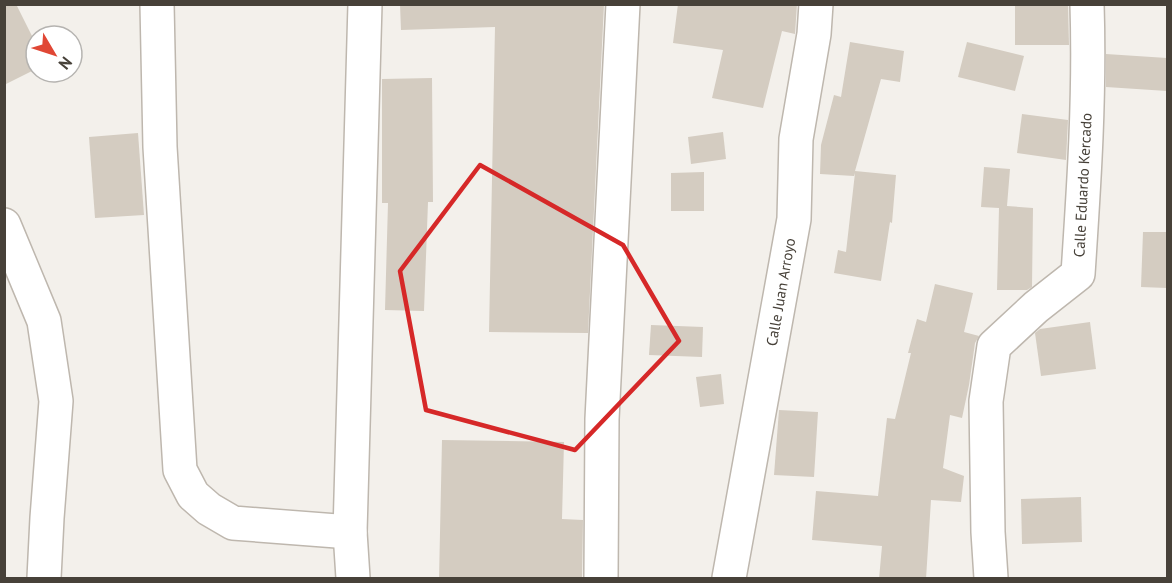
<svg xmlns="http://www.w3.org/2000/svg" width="1172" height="583" font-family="'PT Sans',sans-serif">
	<rect width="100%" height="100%" fill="#f3f0eb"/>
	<!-- building -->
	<g fill="#d4ccc1">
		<path d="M 4,4 L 16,4 L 36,44 L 36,69 L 4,85 Z"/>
		<path d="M 400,4 L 604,4 L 588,333 L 489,332 L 495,27 L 401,30 Z"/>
		<path d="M 678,4 L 797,4 L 795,34 L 782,31 L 763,108 L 712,98 L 723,50 L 673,43 Z"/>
		<path d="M 1015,4 L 1068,4 L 1069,45 L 1015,45 Z"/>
		<path d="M 850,42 L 904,51 L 900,82 L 881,79 L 855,171 L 896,175 L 892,223 L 890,222 L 881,281 L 834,273 L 838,250 L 846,252 L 855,173 L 854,176 L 820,174 L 821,145 L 834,95 L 841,97 Z"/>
		<path d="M 967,42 L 1024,56 L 1015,91 L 958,77 Z"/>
		<path d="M 1106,54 L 1167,58 L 1167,91 L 1106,87 Z"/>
		<path d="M 432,78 L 433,202 L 428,202 L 424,311 L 385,310 L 388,203 L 382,203 L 382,79 Z"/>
		<path d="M 1022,114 L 1068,120 L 1066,160 L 1017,153 Z"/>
		<path d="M 723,132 L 726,159 L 691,164 L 688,137 Z"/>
		<path d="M 138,133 L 144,215 L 95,218 L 89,137 Z"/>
		<path d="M 984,167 L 1010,169 L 1007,206 L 1033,208 L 1032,287 L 1027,290 L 997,290 L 999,208 L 981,207 Z"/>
		<path d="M 704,172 L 704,211 L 671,211 L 671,173 Z"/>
		<path d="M 1143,232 L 1167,232 L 1167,288 L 1141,287 Z"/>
		<path d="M 935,284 L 973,293 L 964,332 L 979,336 L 975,343 L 969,385 L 962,418 L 950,415 L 943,468 L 964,476 L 961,502 L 931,500 L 926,579 L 879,579 L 882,546 L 812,540 L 816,491 L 878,496 L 887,418 L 895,419 L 911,353 L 908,353 L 917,319 L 926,322 Z"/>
		<path d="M 1090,322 L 1096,369 L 1041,376 L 1035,333 L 1040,329 Z"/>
		<path d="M 651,325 L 703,327 L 702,357 L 649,355 Z"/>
		<path d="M 721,374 L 724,404 L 700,407 L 696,377 Z"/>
		<path d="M 779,410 L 818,412 L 814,477 L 774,475 Z"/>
		<path d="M 442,440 L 564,442 L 562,519 L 583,520 L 582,579 L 439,579 Z"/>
		<path d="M 1081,497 L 1082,542 L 1022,544 L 1021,499 Z"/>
	</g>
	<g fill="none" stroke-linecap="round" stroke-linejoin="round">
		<!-- minor casing -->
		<g stroke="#beb7ae" stroke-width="36">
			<g id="minor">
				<path d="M 157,4 L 160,147 L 180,470 L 193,495 L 209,509 L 233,523 L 350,532"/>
				<path d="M 4,225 L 44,321 L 56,401 L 47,518 L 44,578"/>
				<path d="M 353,578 L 350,532 L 365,4"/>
				<path d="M 601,578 L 602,419 L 623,4"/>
				<path d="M 729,578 L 794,219 L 796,139 L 814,34 L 816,4"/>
				<path d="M 991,578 L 988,532 L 986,401 L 994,346 L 1036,307 L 1078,274 C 1084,184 1090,95 1087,4"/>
			</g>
		</g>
		<!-- minor -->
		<use href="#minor" stroke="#fff" stroke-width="33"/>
	</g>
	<!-- marked area -->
	<path fill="none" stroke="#d62828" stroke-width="4.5" stroke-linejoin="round" d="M 480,165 L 623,245 L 679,341 L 575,450 L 426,410 L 400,271 Z"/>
	<g text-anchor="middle" stroke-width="5" stroke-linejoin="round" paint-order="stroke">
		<!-- street labels -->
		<g font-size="15" fill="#474139" stroke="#fff">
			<text transform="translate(1083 185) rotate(-87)" y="5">Calle Eduardo Kercado</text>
			<text transform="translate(781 292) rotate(-80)" y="5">Calle Juan Arroyo</text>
		</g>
	</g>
	<!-- border -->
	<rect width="1172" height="583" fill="none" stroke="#474139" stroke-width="12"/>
	<!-- north arrow -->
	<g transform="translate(54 54) rotate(129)"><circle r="28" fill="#ffffff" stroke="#b5b3b0" stroke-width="1.5"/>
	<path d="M0-4.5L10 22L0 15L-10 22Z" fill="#e04735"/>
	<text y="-9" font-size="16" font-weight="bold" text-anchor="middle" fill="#474139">N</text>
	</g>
</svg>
